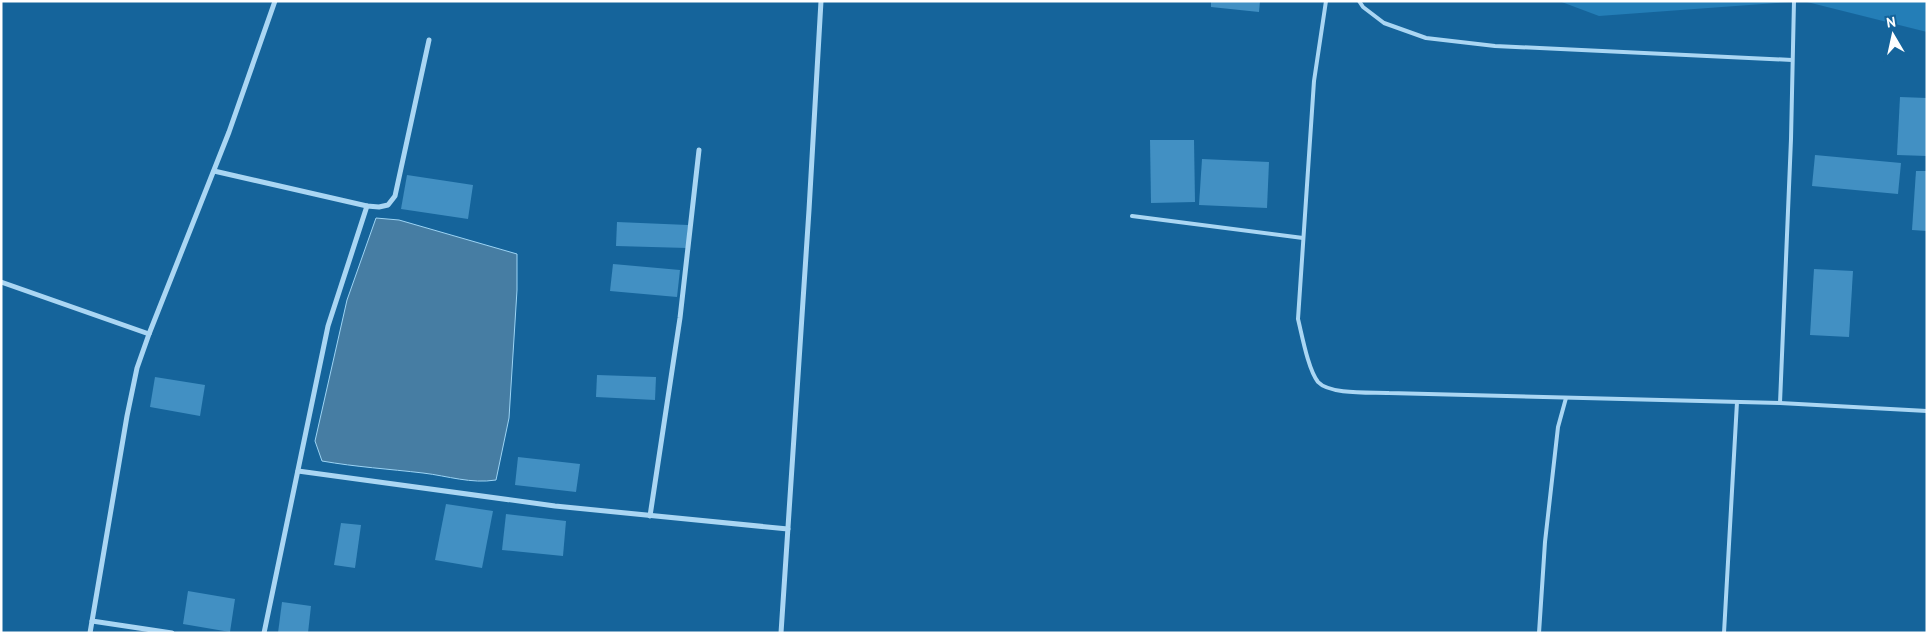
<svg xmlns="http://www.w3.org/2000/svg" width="1928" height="634" font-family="'PT Sans',sans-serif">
	<rect width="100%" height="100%" fill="#15649b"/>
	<!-- green -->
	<path fill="#247eb7" d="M 1559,1 L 1927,1 L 1927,32 L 1803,1 L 1599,16 Z"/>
	<!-- water -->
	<path fill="#467da3" stroke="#9cd4f5" d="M 376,218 L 399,220 L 517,254 L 517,290 L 509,418 L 496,480 C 471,484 448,476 423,473 C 389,469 356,467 322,461 L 315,441 L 347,300 Z"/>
	<!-- building -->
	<g fill="#4290c3">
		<path d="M 1211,1 L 1260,1 L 1259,12 L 1211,7 Z"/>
		<path d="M 1900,97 L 1927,98 L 1927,156 L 1897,155 Z"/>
		<path d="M 1150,140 L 1194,140 L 1195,202 L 1151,203 Z"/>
		<path d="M 1815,155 L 1901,163 L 1898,194 L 1812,186 Z"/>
		<path d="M 1202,159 L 1269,162 L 1267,208 L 1199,205 Z"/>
		<path d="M 1916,171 L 1927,171 L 1927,231 L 1912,230 Z"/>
		<path d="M 407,175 L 473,185 L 468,219 L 401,209 Z"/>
		<path d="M 617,222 L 688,225 L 687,248 L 616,246 Z"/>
		<path d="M 613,264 L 680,270 L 677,297 L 610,291 Z"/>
		<path d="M 1814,269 L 1853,271 L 1849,337 L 1810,335 Z"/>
		<path d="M 597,375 L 656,377 L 655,400 L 596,397 Z"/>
		<path d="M 155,377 L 205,385 L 200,416 L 150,407 Z"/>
		<path d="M 518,457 L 580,464 L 576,492 L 515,485 Z"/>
		<path d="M 446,504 L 493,511 L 482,568 L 435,560 Z"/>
		<path d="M 506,514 L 566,521 L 563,556 L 502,550 Z"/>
		<path d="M 341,523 L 361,525 L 355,568 L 334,565 Z"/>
		<path d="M 188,591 L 235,599 L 230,632 L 183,624 Z"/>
		<path d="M 282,602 L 311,606 L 308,633 L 278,633 Z"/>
	</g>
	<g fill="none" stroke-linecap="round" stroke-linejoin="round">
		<!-- service -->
		<g stroke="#aad6f3" stroke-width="4">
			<path d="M 1326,1 L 1314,81 L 1298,319 C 1302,335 1308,369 1318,382 C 1330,395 1372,392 1389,393 L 1780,403 L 1927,411"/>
			<path d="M 1359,1 L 1363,7 L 1384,23 L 1426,38 L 1495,46 L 1792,60"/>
			<path d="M 1132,216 L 1303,238"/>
			<path d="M 1780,403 L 1791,139 L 1794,1"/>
			<path d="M 1539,633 L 1545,542 L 1558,427 L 1566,398"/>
			<path d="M 1724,633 L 1737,402"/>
		</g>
		<!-- minor -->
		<g stroke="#aad6f3" stroke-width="5">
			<path d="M 214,171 L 367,206 L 379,207 L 388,205 L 395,196 L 429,40"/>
			<path d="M 1,282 L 149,334"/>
			<path d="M 298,471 L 555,506 L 788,529"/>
			<path d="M 650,516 L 680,318 L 699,150"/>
			<path d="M 92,621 L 172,633"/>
			<path d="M 90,633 L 127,416 L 137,368 L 149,334 L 229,132 L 275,1"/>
			<path d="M 264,633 L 328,326 L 367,206"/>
			<path d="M 781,633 L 809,210 L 821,1"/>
		</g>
	</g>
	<!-- border -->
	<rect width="1928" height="634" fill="none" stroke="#ffffff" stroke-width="5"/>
	<!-- north arrow -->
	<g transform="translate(1893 35) rotate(351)" stroke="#15649b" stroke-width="4" paint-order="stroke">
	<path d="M0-4L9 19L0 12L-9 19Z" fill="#ffffff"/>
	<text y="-8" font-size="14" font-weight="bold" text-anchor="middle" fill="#ffffff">N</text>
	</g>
</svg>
